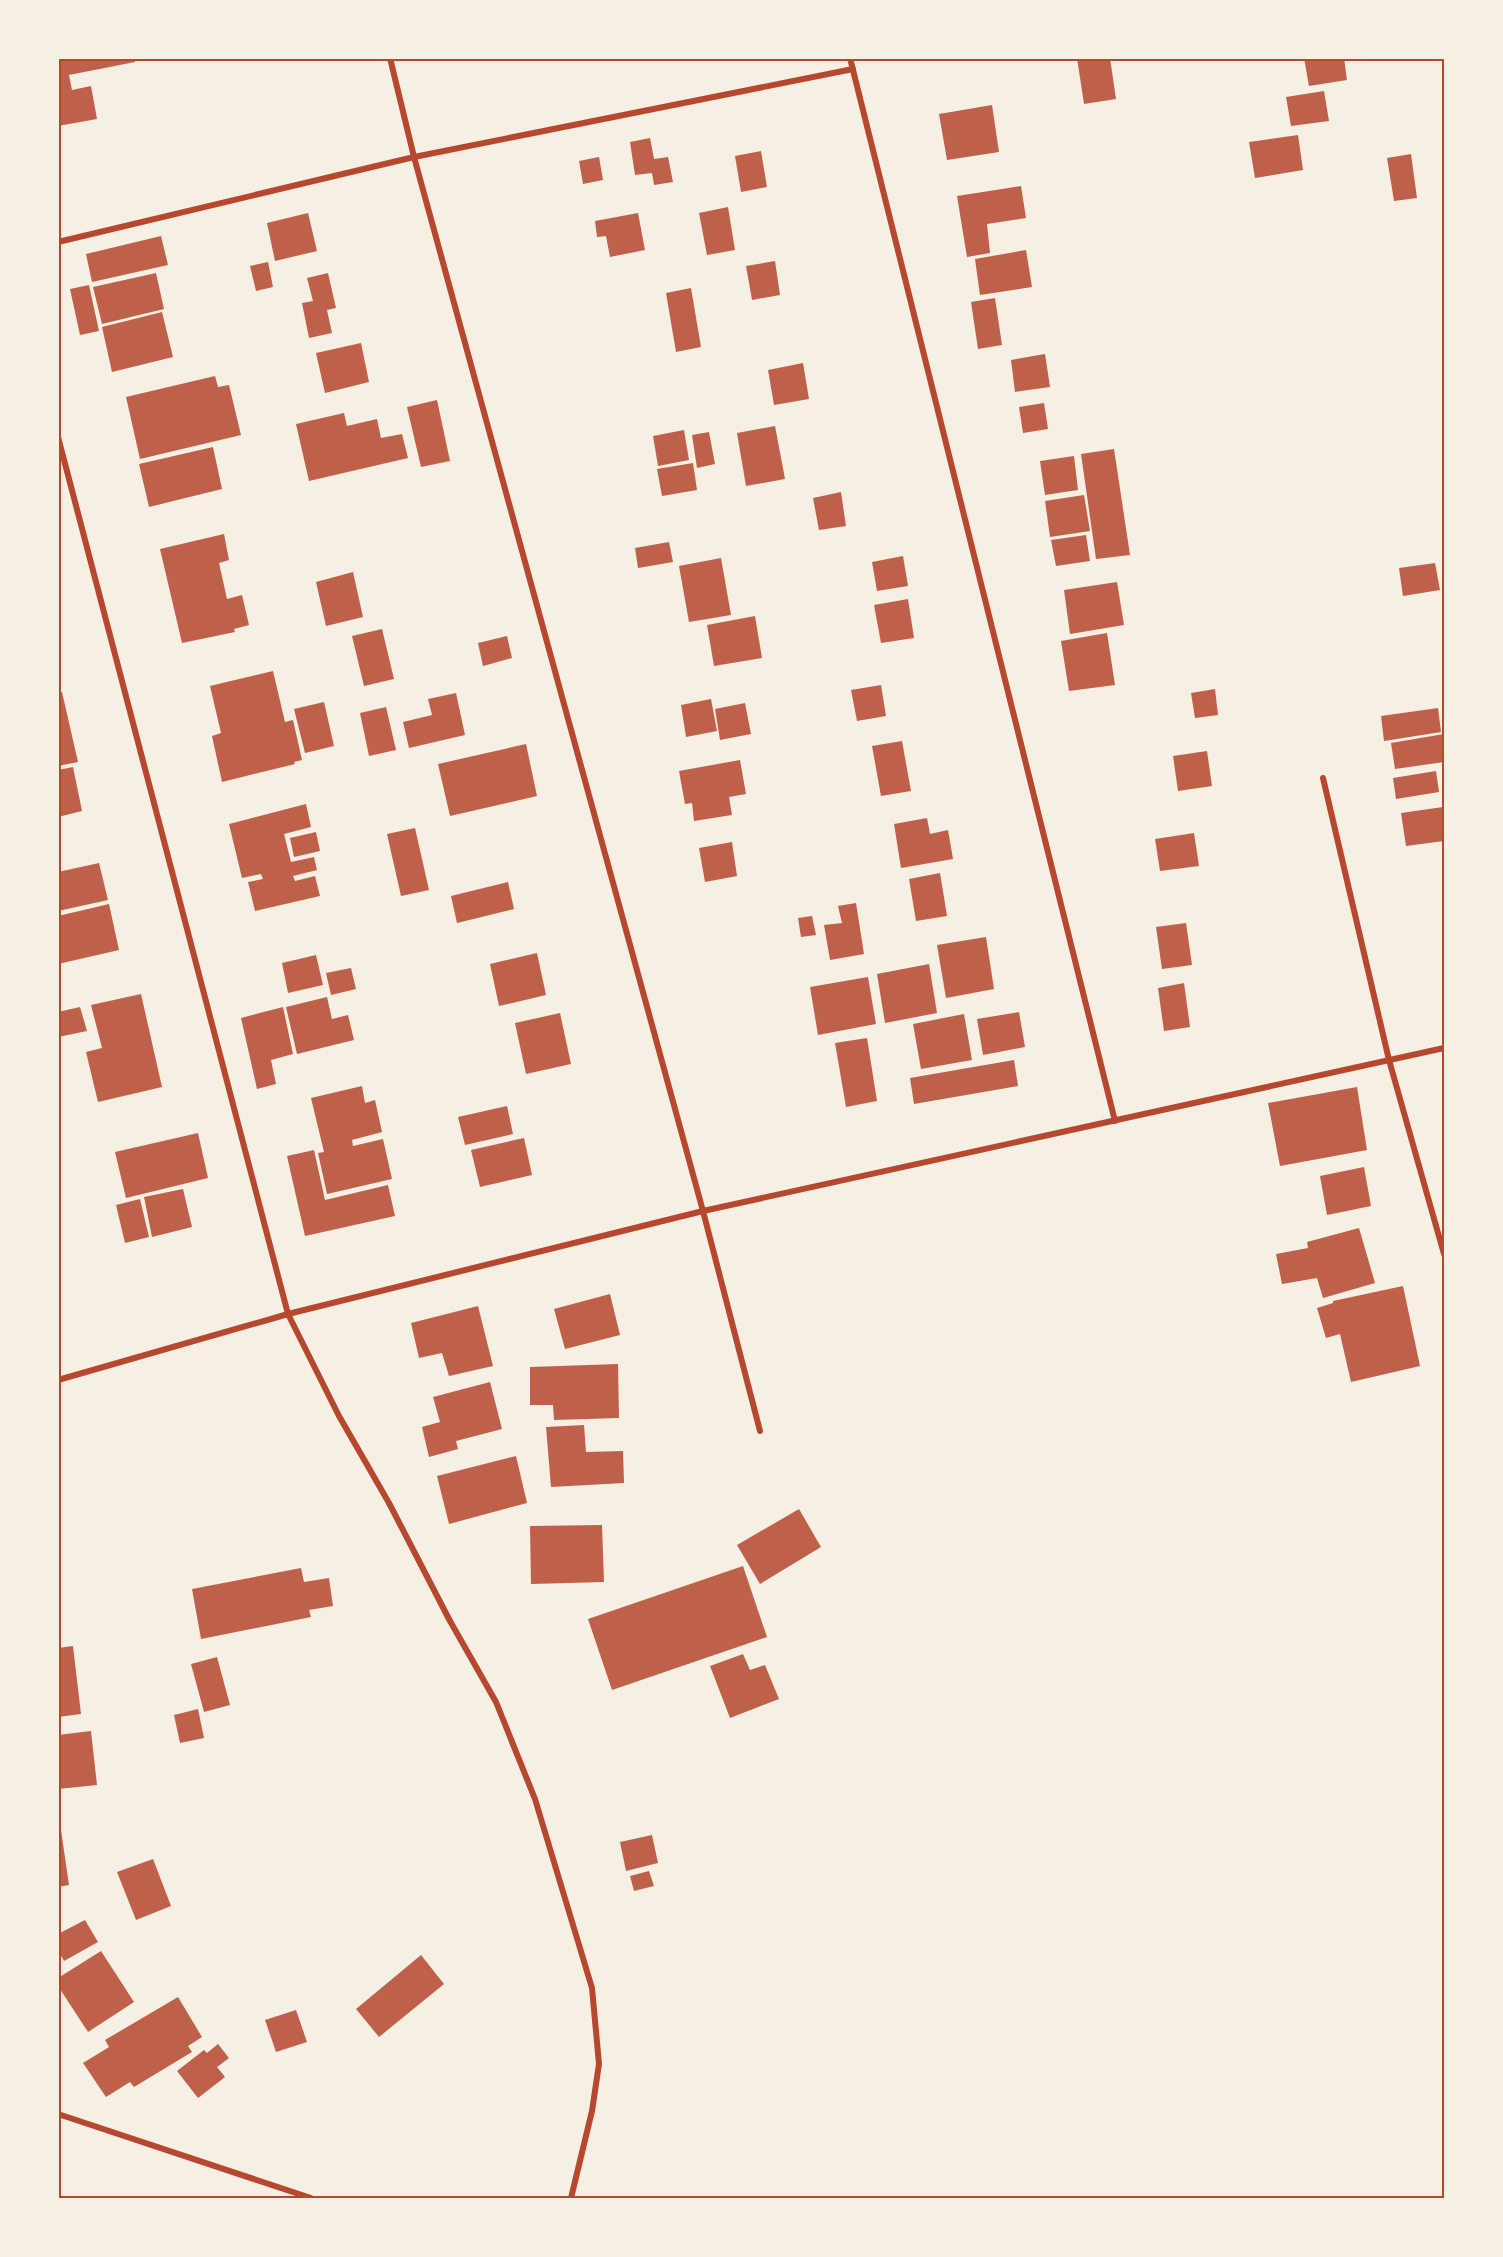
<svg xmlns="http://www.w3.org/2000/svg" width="1503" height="2257" font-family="Raleway,sans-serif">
	<rect width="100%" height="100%" fill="#f6efe4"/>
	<!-- building -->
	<g fill="#bf614a">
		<path d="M 58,58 L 135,58 L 135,62 L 69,75 L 72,90 L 91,86 L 97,119 L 58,126 Z"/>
		<path d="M 1077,58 L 1110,58 L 1116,99 L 1084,104 Z"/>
		<path d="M 1304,58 L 1344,58 L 1347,80 L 1309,86 Z"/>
		<path d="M 1324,91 L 1329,121 L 1291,126 L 1286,97 Z"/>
		<path d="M 992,105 L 999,152 L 947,160 L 939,114 Z"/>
		<path d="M 1298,135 L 1303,170 L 1255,178 L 1249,142 Z"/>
		<path d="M 650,138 L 654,159 L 668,157 L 673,182 L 654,185 L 652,173 L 635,175 L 630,142 Z"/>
		<path d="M 761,151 L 767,187 L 741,192 L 735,156 Z"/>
		<path d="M 1411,154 L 1417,198 L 1394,201 L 1387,158 Z"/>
		<path d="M 599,157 L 603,180 L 583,184 L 579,161 Z"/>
		<path d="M 1021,186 L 1026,218 L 987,224 L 990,253 L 967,257 L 957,196 Z"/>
		<path d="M 728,207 L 735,250 L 707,255 L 699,213 Z"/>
		<path d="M 308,213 L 317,251 L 275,261 L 267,223 Z"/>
		<path d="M 638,213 L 645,250 L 610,257 L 606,236 L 597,237 L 595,221 Z"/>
		<path d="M 161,236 L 168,265 L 92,282 L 86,254 Z"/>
		<path d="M 1026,250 L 1032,287 L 980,295 L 975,259 Z"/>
		<path d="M 775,261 L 780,295 L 752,300 L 746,266 Z"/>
		<path d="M 268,262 L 273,287 L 256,291 L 250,266 Z"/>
		<path d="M 156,273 L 164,309 L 102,324 L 93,287 Z"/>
		<path d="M 328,273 L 336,308 L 327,310 L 332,333 L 309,338 L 302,303 L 313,301 L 307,278 Z"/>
		<path d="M 89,285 L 99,331 L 80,335 L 70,289 Z"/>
		<path d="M 691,288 L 701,347 L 676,352 L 666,293 Z"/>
		<path d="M 995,298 L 1002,345 L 978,349 L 971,302 Z"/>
		<path d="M 162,312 L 173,357 L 112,372 L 102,327 Z"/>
		<path d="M 361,343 L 369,382 L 325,393 L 316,353 Z"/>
		<path d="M 1045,354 L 1050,387 L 1015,392 L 1011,360 Z"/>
		<path d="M 803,363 L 809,399 L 774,405 L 768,370 Z"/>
		<path d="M 215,376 L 218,387 L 229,385 L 241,435 L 140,459 L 126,397 Z"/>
		<path d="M 437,400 L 450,461 L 421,467 L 407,407 Z"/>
		<path d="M 1044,403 L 1048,429 L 1023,433 L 1019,407 Z"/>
		<path d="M 344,413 L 347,426 L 377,419 L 381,438 L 402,434 L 408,458 L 309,481 L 296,424 Z"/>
		<path d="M 775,426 L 785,479 L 746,486 L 737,433 Z"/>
		<path d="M 684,430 L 689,460 L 658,466 L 653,436 Z"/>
		<path d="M 709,432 L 715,464 L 697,468 L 692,435 Z"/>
		<path d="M 213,447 L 222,489 L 149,507 L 139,464 Z"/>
		<path d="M 1114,449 L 1130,555 L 1096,559 L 1081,454 Z"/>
		<path d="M 1074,456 L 1078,490 L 1045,495 L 1040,461 Z"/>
		<path d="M 693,463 L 697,490 L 662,496 L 657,469 Z"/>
		<path d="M 841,492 L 846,526 L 819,530 L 813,498 Z"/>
		<path d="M 1084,495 L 1090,531 L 1050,537 L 1045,501 Z"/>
		<path d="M 224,534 L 229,560 L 219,563 L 227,599 L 242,595 L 249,625 L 234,629 L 235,632 L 182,643 L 160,549 Z"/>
		<path d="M 1086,535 L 1090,561 L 1056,566 L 1051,540 Z"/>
		<path d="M 669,542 L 673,562 L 638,568 L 635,548 Z"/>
		<path d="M 903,556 L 908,586 L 877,591 L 872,562 Z"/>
		<path d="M 721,558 L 731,615 L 689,622 L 679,566 Z"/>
		<path d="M 1435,563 L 1440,590 L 1403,596 L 1399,568 Z"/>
		<path d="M 353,572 L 363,617 L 326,626 L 316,582 Z"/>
		<path d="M 1117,582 L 1124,625 L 1070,634 L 1064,590 Z"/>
		<path d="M 908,599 L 914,638 L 881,643 L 874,605 Z"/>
		<path d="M 755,616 L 762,658 L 714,666 L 707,625 Z"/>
		<path d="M 382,629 L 394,679 L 364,686 L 352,636 Z"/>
		<path d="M 1107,633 L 1115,685 L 1069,691 L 1061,641 Z"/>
		<path d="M 507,636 L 512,658 L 483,666 L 478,643 Z"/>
		<path d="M 273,671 L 285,722 L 293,720 L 302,760 L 294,762 L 295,764 L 222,782 L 212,736 L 221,733 L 210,686 Z"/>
		<path d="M 881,685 L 886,716 L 857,721 L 851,690 Z"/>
		<path d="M 1215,689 L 1218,715 L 1195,718 L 1191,693 Z"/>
		<path d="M 62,692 L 78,762 L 58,766 L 58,693 Z"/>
		<path d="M 456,693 L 465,735 L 409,748 L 403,722 L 432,715 L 428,699 Z"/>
		<path d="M 711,699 L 717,731 L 686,737 L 681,705 Z"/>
		<path d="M 324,702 L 334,746 L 305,753 L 294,709 Z"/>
		<path d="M 745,703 L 751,734 L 720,740 L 715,709 Z"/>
		<path d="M 386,707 L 396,750 L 369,756 L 360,713 Z"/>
		<path d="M 1438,708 L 1441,732 L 1384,741 L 1381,716 Z"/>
		<path d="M 1444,734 L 1444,762 L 1395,769 L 1391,743 Z"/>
		<path d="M 902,741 L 911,791 L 881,796 L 872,746 Z"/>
		<path d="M 526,744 L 537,796 L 450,816 L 438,764 Z"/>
		<path d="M 1207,751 L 1212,786 L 1178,791 L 1173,756 Z"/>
		<path d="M 740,760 L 746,794 L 729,797 L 732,815 L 694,821 L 692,803 L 685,804 L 679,771 Z"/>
		<path d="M 73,767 L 82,811 L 58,817 L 58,770 Z"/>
		<path d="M 1436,771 L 1439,792 L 1396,799 L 1393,778 Z"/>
		<path d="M 306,804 L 311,827 L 284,834 L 291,862 L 314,857 L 317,870 L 293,876 L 295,881 L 315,876 L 320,896 L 255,911 L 248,882 L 263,879 L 261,874 L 242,878 L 229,824 Z"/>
		<path d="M 1443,807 L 1444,841 L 1406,846 L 1401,813 Z"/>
		<path d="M 927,818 L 930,834 L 948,830 L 953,859 L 901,868 L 894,824 Z"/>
		<path d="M 415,828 L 429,890 L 401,896 L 387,834 Z"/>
		<path d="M 316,832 L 320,851 L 294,857 L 290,838 Z"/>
		<path d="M 1194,833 L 1199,866 L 1160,871 L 1155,839 Z"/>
		<path d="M 732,842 L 737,876 L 705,882 L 699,848 Z"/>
		<path d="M 99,863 L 108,900 L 58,911 L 58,872 Z"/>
		<path d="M 940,873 L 947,916 L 916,921 L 909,879 Z"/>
		<path d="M 508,882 L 514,909 L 457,923 L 451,896 Z"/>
		<path d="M 856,903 L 864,954 L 830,960 L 824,925 L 842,923 L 838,906 Z"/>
		<path d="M 109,904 L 119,950 L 58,964 L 58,916 Z"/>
		<path d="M 812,916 L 816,935 L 801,937 L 798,918 Z"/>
		<path d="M 1186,923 L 1192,965 L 1162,969 L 1156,927 Z"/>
		<path d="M 986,937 L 994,989 L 946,998 L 937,945 Z"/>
		<path d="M 537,953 L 546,995 L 499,1006 L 490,964 Z"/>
		<path d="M 316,955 L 323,985 L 288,993 L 282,963 Z"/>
		<path d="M 929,964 L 937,1013 L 885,1023 L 877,974 Z"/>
		<path d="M 351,968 L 356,989 L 331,995 L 326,973 Z"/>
		<path d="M 868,977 L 876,1024 L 818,1035 L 810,987 Z"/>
		<path d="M 1184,983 L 1190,1027 L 1164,1031 L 1158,988 Z"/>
		<path d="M 141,994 L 162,1087 L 98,1102 L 86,1052 L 102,1048 L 91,1005 Z"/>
		<path d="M 327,997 L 332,1019 L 348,1015 L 354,1040 L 297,1054 L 286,1007 Z"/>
		<path d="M 80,1007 L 87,1031 L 58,1037 L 58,1012 Z"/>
		<path d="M 283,1007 L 293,1054 L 271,1060 L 276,1084 L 257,1089 L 241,1018 Z"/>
		<path d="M 1019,1012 L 1025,1047 L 983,1055 L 977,1019 Z"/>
		<path d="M 560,1013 L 571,1064 L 526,1074 L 515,1023 Z"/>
		<path d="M 964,1014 L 972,1060 L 921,1069 L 913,1024 Z"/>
		<path d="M 867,1038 L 877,1101 L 846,1107 L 835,1043 Z"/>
		<path d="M 1014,1060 L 1018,1086 L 914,1104 L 910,1078 Z"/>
		<path d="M 362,1086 L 365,1103 L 375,1100 L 382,1132 L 352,1140 L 353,1146 L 383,1139 L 392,1179 L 327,1194 L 318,1153 L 324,1152 L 311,1098 Z"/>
		<path d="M 1357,1087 L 1367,1150 L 1280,1166 L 1268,1103 Z"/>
		<path d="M 507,1106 L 513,1134 L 465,1145 L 458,1117 Z"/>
		<path d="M 198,1133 L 208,1178 L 126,1198 L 115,1152 Z"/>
		<path d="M 524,1138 L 532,1175 L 480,1187 L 471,1150 Z"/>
		<path d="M 314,1150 L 325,1200 L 388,1185 L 395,1216 L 305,1236 L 287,1156 Z"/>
		<path d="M 1364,1167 L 1371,1206 L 1327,1215 L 1320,1176 Z"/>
		<path d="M 183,1189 L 192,1227 L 152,1237 L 144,1197 Z"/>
		<path d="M 140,1199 L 149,1237 L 125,1243 L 116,1205 Z"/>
		<path d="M 1359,1228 L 1375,1283 L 1323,1298 L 1317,1278 L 1282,1284 L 1276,1254 L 1308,1248 L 1307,1242 Z"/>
		<path d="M 1403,1286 L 1420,1366 L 1351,1382 L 1340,1334 L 1326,1338 L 1317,1308 L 1333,1303 L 1333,1301 Z"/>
		<path d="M 610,1294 L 620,1335 L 565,1349 L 554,1309 Z"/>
		<path d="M 478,1306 L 493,1366 L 449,1376 L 442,1353 L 419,1358 L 411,1323 Z"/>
		<path d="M 618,1364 L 619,1418 L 554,1420 L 553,1405 L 530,1405 L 530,1367 Z"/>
		<path d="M 490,1382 L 502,1429 L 456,1441 L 458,1449 L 429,1457 L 422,1427 L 440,1422 L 433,1397 Z"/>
		<path d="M 584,1425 L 586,1452 L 623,1451 L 624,1483 L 551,1487 L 546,1427 Z"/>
		<path d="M 516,1456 L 527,1503 L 449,1524 L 437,1476 Z"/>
		<path d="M 799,1509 L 821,1547 L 760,1584 L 737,1545 Z"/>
		<path d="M 602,1525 L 604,1582 L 531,1584 L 530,1526 Z"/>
		<path d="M 743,1566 L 767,1637 L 612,1690 L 588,1619 Z"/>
		<path d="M 301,1568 L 304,1582 L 329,1578 L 333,1606 L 309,1610 L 311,1617 L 201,1639 L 192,1589 Z"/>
		<path d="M 73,1646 L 81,1714 L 58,1717 L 58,1648 Z"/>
		<path d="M 743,1654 L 750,1670 L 765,1665 L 779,1699 L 730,1718 L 710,1666 Z"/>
		<path d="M 217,1657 L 230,1705 L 204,1712 L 191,1664 Z"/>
		<path d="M 198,1709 L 204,1738 L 180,1743 L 174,1715 Z"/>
		<path d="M 91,1731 L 97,1785 L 58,1789 L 58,1735 Z"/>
		<path d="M 58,1830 L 61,1830 L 69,1885 L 58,1887 Z"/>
		<path d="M 652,1835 L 658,1863 L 626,1871 L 620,1842 Z"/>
		<path d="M 153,1859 L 171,1906 L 136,1920 L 117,1872 Z"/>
		<path d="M 649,1871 L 654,1886 L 634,1891 L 630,1876 Z"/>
		<path d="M 85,1920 L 98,1942 L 64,1961 L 58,1950 L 58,1934 Z"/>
		<path d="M 101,1951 L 134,2002 L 88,2032 L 58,1986 L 58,1978 Z"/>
		<path d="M 421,1955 L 444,1984 L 379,2037 L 356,2009 Z"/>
		<path d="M 178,1997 L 202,2037 L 188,2046 L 192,2052 L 134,2087 L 130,2082 L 106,2097 L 83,2063 L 109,2047 L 105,2040 Z"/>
		<path d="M 296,2010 L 307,2042 L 276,2052 L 265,2020 Z"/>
		<path d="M 218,2044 L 229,2058 L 217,2067 L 225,2077 L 198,2098 L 177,2071 L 204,2050 L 207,2053 Z"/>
	</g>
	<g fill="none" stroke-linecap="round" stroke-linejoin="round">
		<!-- minor -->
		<g stroke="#b5482f" stroke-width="6">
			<path d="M 390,58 L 414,157 L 703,1211 L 760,1431"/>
			<path d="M 850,58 L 1115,1121"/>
			<path d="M 58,242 L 414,157 L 853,69"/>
			<path d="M 58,437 L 288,1314 L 339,1416 L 389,1503 L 450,1621 L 496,1702 L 535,1799 L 592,1988 L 599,2064 L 592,2111 L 571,2198"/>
			<path d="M 1323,778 L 1389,1060 L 1444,1254"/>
			<path d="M 58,1380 L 288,1314 L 703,1211 L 1444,1048"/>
			<path d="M 58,2114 L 311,2198"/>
		</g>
	</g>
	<!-- border -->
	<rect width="1503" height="2257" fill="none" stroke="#f6efe4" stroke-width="120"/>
	<rect x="60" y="60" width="1383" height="2137" fill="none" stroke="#b5482f" stroke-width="2"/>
</svg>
